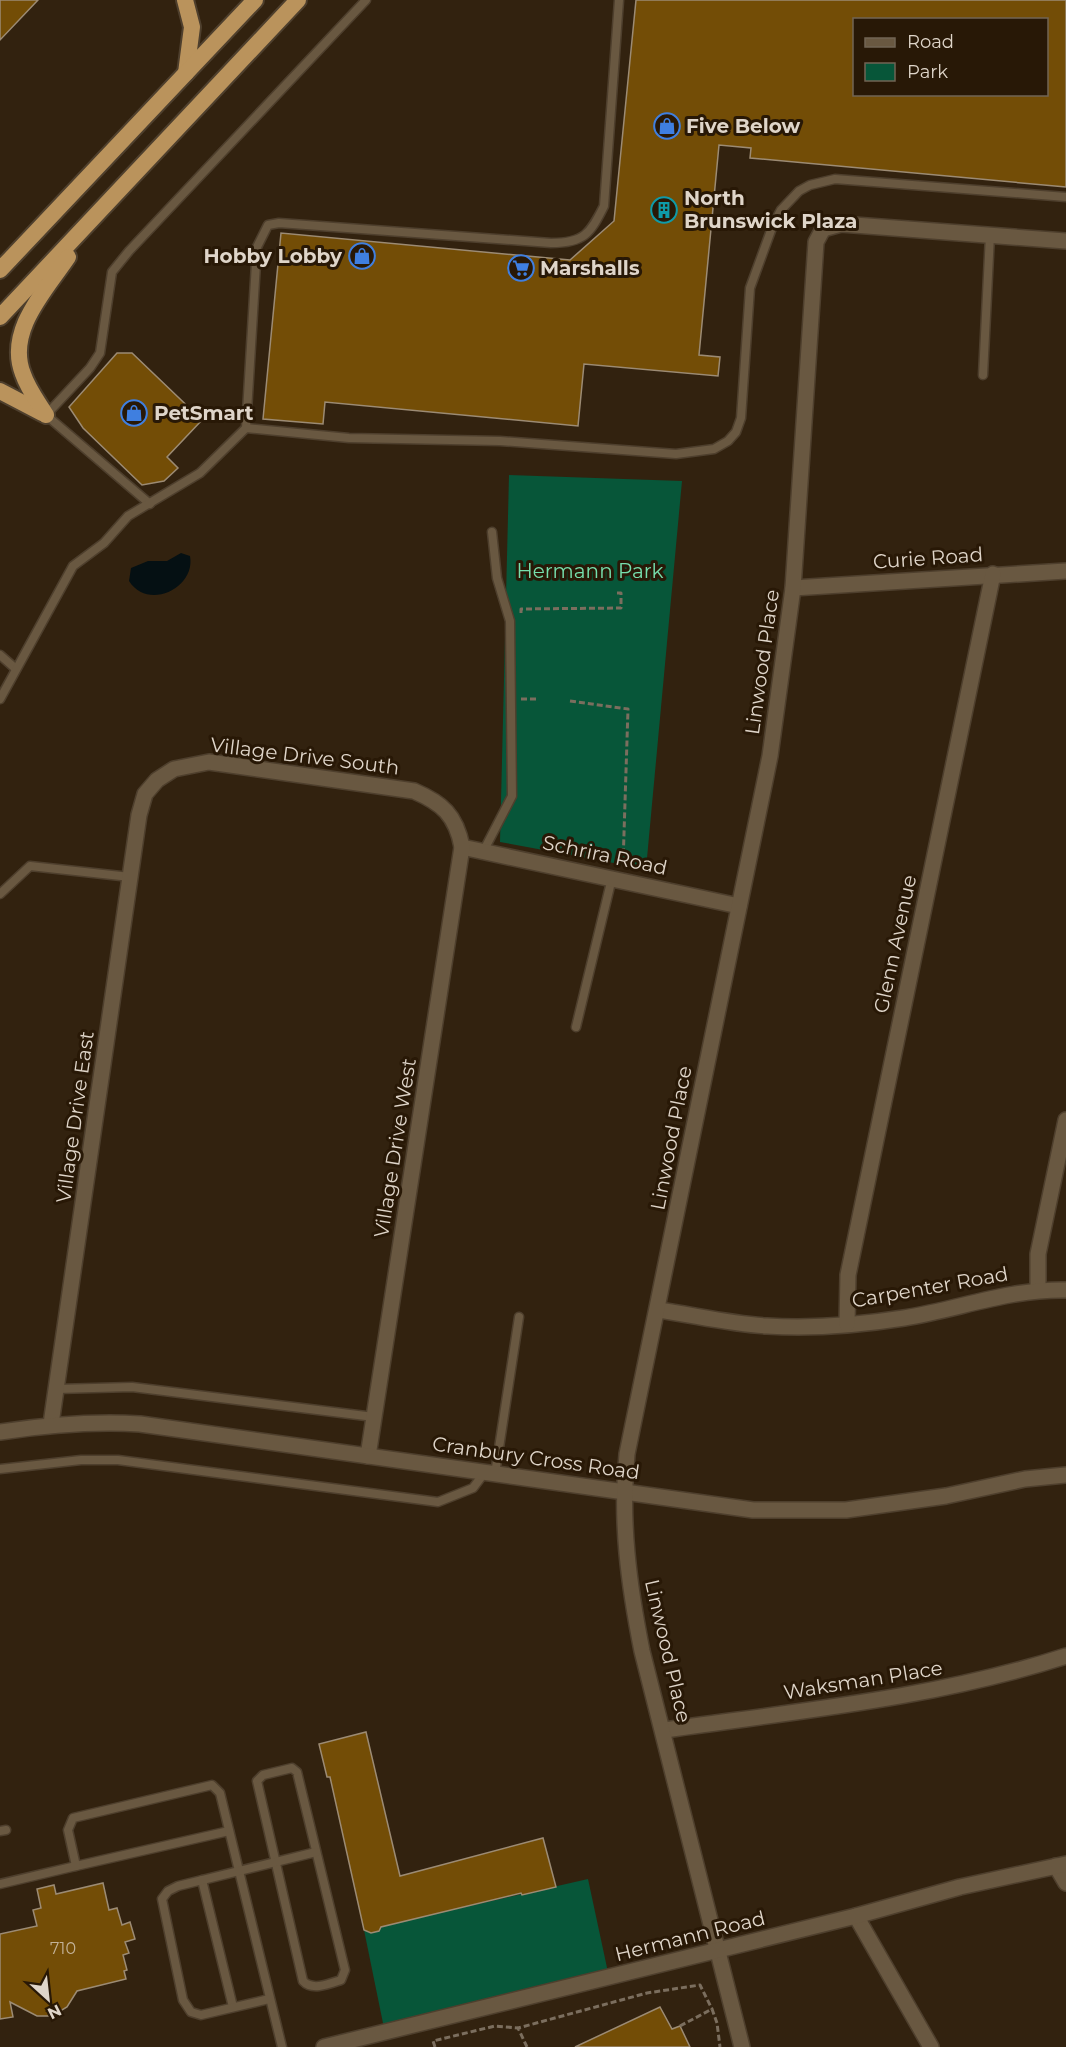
<svg xmlns="http://www.w3.org/2000/svg" width="1066" height="2047" font-family="Montserrat,sans-serif">
	<rect width="100%" height="100%" fill="#32220f"/>
	<!-- green -->
	<g fill="#075639">
		<path d="M 509,475 L 682,481 L 646,869 L 500,842 Z"/>
		<path d="M 588,1879 L 609,1977 L 385,2033 L 364,1930 Z"/>
	</g>
	<!-- water -->
	<path fill="#051013" d="M 181,553 L 190,556 C 196,588 148,611 129,581 L 131,568 L 148,561 L 167,561 Z"/>
	<!-- building -->
	<g fill="#734d06" stroke="#9c8b74" stroke-width="1.5" fill-rule="evenodd">
		<path d="M 0,0 L 38,0 L 0,40 Z"/>
		<path d="M 636,0 L 1066,0 L 1066,187 L 750,158 L 751,148 L 719,145 L 699,355 L 720,357 L 718,376 L 584,364 L 578,426 L 325,402 L 323,424 L 263,419 L 281,233 L 570,260 L 614,221 ZM 855,20 L 1047,20 L 1047,94 L 855,94 Z"/>
		<path d="M 117,353 L 132,353 L 202,420 L 167,457 L 178,468 L 164,481 L 142,485 L 83,428 L 69,407 Z"/>
		<path d="M 366,1732 L 400,1876 L 543,1838 L 556,1887 L 522,1895 L 521,1893 L 381,1927 L 379,1931 L 371,1933 L 364,1930 L 330,1777 L 327,1777 L 319,1744 Z"/>
		<path d="M 103,1883 L 109,1910 L 117,1908 L 122,1925 L 130,1922 L 135,1939 L 125,1942 L 129,1953 L 123,1955 L 127,1970 L 124,1971 L 126,1979 L 77,1991 L 67,2007 L 52,2016 L 37,2016 L 10,2002 L 13,2017 L 0,2019 L 0,1934 L 37,1926 L 33,1910 L 41,1908 L 37,1889 L 54,1885 L 56,1894 Z"/>
		<path d="M 660,2007 L 672,2029 L 680,2026 L 690,2047 L 575,2047 Z"/>
	</g>
	<g fill="none" stroke-linecap="round" stroke-linejoin="round">
		<!-- service casing -->
		<g stroke="#4e3f2d" stroke-width="11">
			<g id="service">
				<path d="M 983,375 L 990,235"/>
				<path d="M 246,428 L 257,247 L 268,225 L 279,223 L 551,243 C 584,243 590,234 604,206 L 619,0"/>
				<path d="M 150,504 L 46,415 L 90,368 L 100,353 L 112,272 L 129,251 L 366,0"/>
				<path d="M 0,655 L 16,669"/>
				<path d="M 0,699 L 73,566 L 104,543 L 128,516 L 200,473 L 246,428 L 349,438 L 500,441 L 676,454 L 714,449 L 728,441 L 736,432 L 741,418 L 750,288 L 773,225 L 781,210 L 799,191 L 810,185 L 835,179 L 1066,197"/>
				<path d="M 484,850 L 512,796 L 510,621 L 497,578 L 492,532"/>
				<path d="M 0,894 L 30,866 L 130,877"/>
				<path d="M 576,1027 L 612,878"/>
				<path d="M 56,1389 L 132,1387 L 374,1417"/>
				<path d="M 0,1469 L 81,1460 L 118,1460 L 438,1502 L 473,1488 L 485,1472"/>
				<path d="M 495,1474 L 519,1317"/>
				<path d="M 292,1768 L 297,1772 L 345,1970 L 341,1980 C 329,1984 312,1991 303,1981 L 257,1781 L 263,1775 Z"/>
				<path d="M 0,1831 L 6,1830"/>
				<path d="M 76,1866 L 229,1831"/>
				<path d="M 202,1880 L 233,2007"/>
				<path d="M 0,1884 L 76,1866 L 68,1830 L 73,1818 L 212,1785 L 220,1793 L 282,2047"/>
				<path d="M 269,1999 L 201,2015 L 191,2012 L 183,2000 L 162,1899 L 168,1891 L 178,1886 L 316,1852"/>
			</g>
		</g>
		<!-- minor casing -->
		<g stroke="#4e3f2d" stroke-width="18">
			<g id="minor">
				<path d="M 793,588 L 1066,571"/>
				<path d="M 462,847 L 739,906"/>
				<path d="M 1038,1289 L 1038,1254 L 1066,1120"/>
				<path d="M 658,1310 C 694,1315 730,1324 767,1326 C 812,1329 859,1325 904,1318 C 960,1309 1008,1289 1066,1290"/>
				<path d="M 847,1324 L 848,1275 L 993,574"/>
				<path d="M 51,1424 L 139,815 L 145,794 L 157,780 L 174,769 L 209,762 L 414,791 C 442,803 456,815 462,847 L 368,1456"/>
				<path d="M 0,1432 C 47,1425 92,1421 140,1424 L 753,1510 L 846,1510 L 946,1496 L 1025,1479 L 1066,1475"/>
				<path d="M 664,1730 C 799,1711 936,1698 1066,1656"/>
				<path d="M 1056,1866 L 1066,1883"/>
				<path d="M 856,1916 L 931,2047"/>
				<path d="M 742,2047 L 642,1651 C 629,1586 620,1521 627,1454 L 770,756 L 793,588 L 816,242 L 823,229 L 841,224 L 1066,241"/>
			</g>
		</g>
		<!-- tertiary casing -->
		<g stroke="#4e3f2d" stroke-width="18">
			<path id="tertiary" d="M 324,2047 L 856,1916 L 960,1887 L 1066,1864"/>
		</g>
		<!-- trunk casing -->
		<g stroke="#4e3f2d" stroke-width="20">
			<g id="trunk">
				<path d="M 185,0 L 192,27 L 186,73"/>
				<path d="M 0,270 L 255,0"/>
				<path d="M 0,317 L 298,0"/>
				<path d="M 0,391 L 42,413"/>
				<path d="M 46,415 C 38,402 28,389 23,374 C 6,331 45,291 68,257"/>
			</g>
		</g>
		<!-- path -->
		<g stroke="#7b6e5e" stroke-width="3" stroke-dasharray="6 3" stroke-linecap="butt">
			<path d="M 521,613 L 521,609 L 621,608 L 621,593 L 614,593"/>
			<path d="M 521,699 L 536,699"/>
			<path d="M 570,701 L 628,709 L 623,865"/>
			<path d="M 680,2026 L 712,2009 L 717,2023 L 720,2047"/>
			<path d="M 435,2047 L 433,2041 L 495,2026 L 518,2028"/>
			<path d="M 527,2047 L 518,2028 L 647,1993 L 700,1985 L 712,2009"/>
		</g>
		<!-- service -->
		<use href="#service" stroke="#695841" stroke-width="8"/>
		<!-- minor -->
		<use href="#minor" stroke="#695841" stroke-width="15"/>
		<!-- tertiary -->
		<use href="#tertiary" stroke="#695841" stroke-width="15"/>
		<!-- trunk -->
		<use href="#trunk" stroke="#ba935c" stroke-width="16"/>
	</g>
	<!-- icons -->
	<defs>
		<g id="shop-ring" transform="scale(1.35)"><circle r="9.5" fill="#281806" stroke="#3f7fe0" stroke-width="1.5"/><path d="M-5-2.5h2.3a2.7 3.5 0 0 1 5.4 0H5L5.5 6h-11ZM-1.5-2.5h3a1.5 2.3 0 0 0-3 0Z" fill="#3f7fe0"/></g>
		<g id="building-ring" transform="scale(1.35)"><circle r="9.5" fill="#281806" stroke="#0f9aa8" stroke-width="1.5"/><path d="M-4-6H4V6H1V3H-1V6H-4ZM-2.5-4.3h1.7v1.8h-1.7ZM.8-4.3h1.7v1.8H.8ZM-2.5-1h1.7V.8h-1.7ZM.8-1h1.7V.8H.8Z" fill="#0f9aa8"/></g>
		<g id="supermarket-ring" transform="scale(1.35)"><circle r="9.5" fill="#281806" stroke="#3f7fe0" stroke-width="1.5"/><path d="M-6-5.5h2.5l.6 2H6L4.5 2H-2.5L-4.4-4H-6ZM-1.5 3.2a1.3 1.3 0 1 0 .1 0ZM3 3.2a1.3 1.3 0 1 0 .1 0Z" fill="#3f7fe0"/></g>
	</defs>
	<g fill-rule="evenodd">
		<use href="#shop-ring" x="667" y="126"/>
		<use href="#building-ring" x="664" y="210"/>
		<use href="#shop-ring" x="362" y="256"/>
		<use href="#supermarket-ring" x="521" y="268"/>
		<use href="#shop-ring" x="134" y="413"/>
	</g>
	<g text-anchor="middle" stroke-width="6" stroke-linejoin="round" paint-order="stroke">
		<!-- number labels -->
		<g font-size="16" fill="#c4b398">
			<text x="63" y="1954">710</text>
		</g>
		<!-- poi labels -->
		<g font-size="20" font-weight="bold" fill="#dfd5c9" stroke="#281806" text-anchor="start">
			<text x="686" y="133">Five Below</text>
			<text x="684" y="205">North<tspan x="684" dy="23">Brunswick Plaza</tspan></text>
			<text x="342" y="263" text-anchor="end">Hobby Lobby</text>
			<text x="540" y="275">Marshalls</text>
			<text x="154" y="420">PetSmart</text>
		</g>
		<!-- street labels -->
		<g font-size="20" fill="#dfd5c9" stroke="#281806">
			<text transform="translate(928 558) rotate(-4)" y="7">Curie Road</text>
			<text transform="translate(762 662) rotate(-82)" y="7">Linwood Place</text>
			<text transform="translate(305 756) rotate(7)" y="7">Village Drive South</text>
			<text transform="translate(605 855) rotate(12)" y="7">Schrira Road</text>
			<text transform="translate(895 944) rotate(-78)" y="7">Glenn Avenue</text>
			<text transform="translate(75 1117) rotate(-82)" y="7">Village Drive East</text>
			<text transform="translate(671 1138) rotate(-79)" y="7">Linwood Place</text>
			<text transform="translate(395 1148) rotate(-81)" y="7">Village Drive West</text>
			<text transform="translate(930 1287) rotate(-10)" y="7">Carpenter Road</text>
			<text transform="translate(536 1458) rotate(8)" y="7">Cranbury Cross Road</text>
			<text transform="translate(668 1651) rotate(77)" y="7">Linwood Place</text>
			<text transform="translate(863 1680) rotate(-9)" y="7">Waksman Place</text>
			<text transform="translate(690 1936) rotate(-14)" y="7">Hermann Road</text>
		</g>
		<!-- park labels -->
		<g font-size="20" fill="#76dfad" stroke="#281806">
			<text x="590" y="578">Hermann Park</text>
		</g>
	</g>
	<!-- legend -->
	<rect x="853" y="18" width="195" height="78" fill="#281806" stroke="#716454" stroke-width="1.5"/>
	<rect x="865" y="38" width="30" height="9" fill="#695841" stroke="#716454" stroke-width="1.5"/>
	<text x="907" y="48" font-size="18" fill="#dfd5c9">Road</text>
	<rect x="865" y="63" width="30" height="18" fill="#075639" stroke="#716454" stroke-width="1.5"/>
	<text x="907" y="78" font-size="18" fill="#dfd5c9">Park</text>
	<!-- north arrow -->
	<g transform="translate(48 1999) rotate(153)" stroke="#281806" stroke-width="4.5" paint-order="stroke">
	<path d="M0-4.5L10 22L0 15L-10 22Z" fill="#dfd5c9"/>
	<text y="-9" font-size="16" font-weight="bold" text-anchor="middle" fill="#dfd5c9">N</text>
	</g>
</svg>
